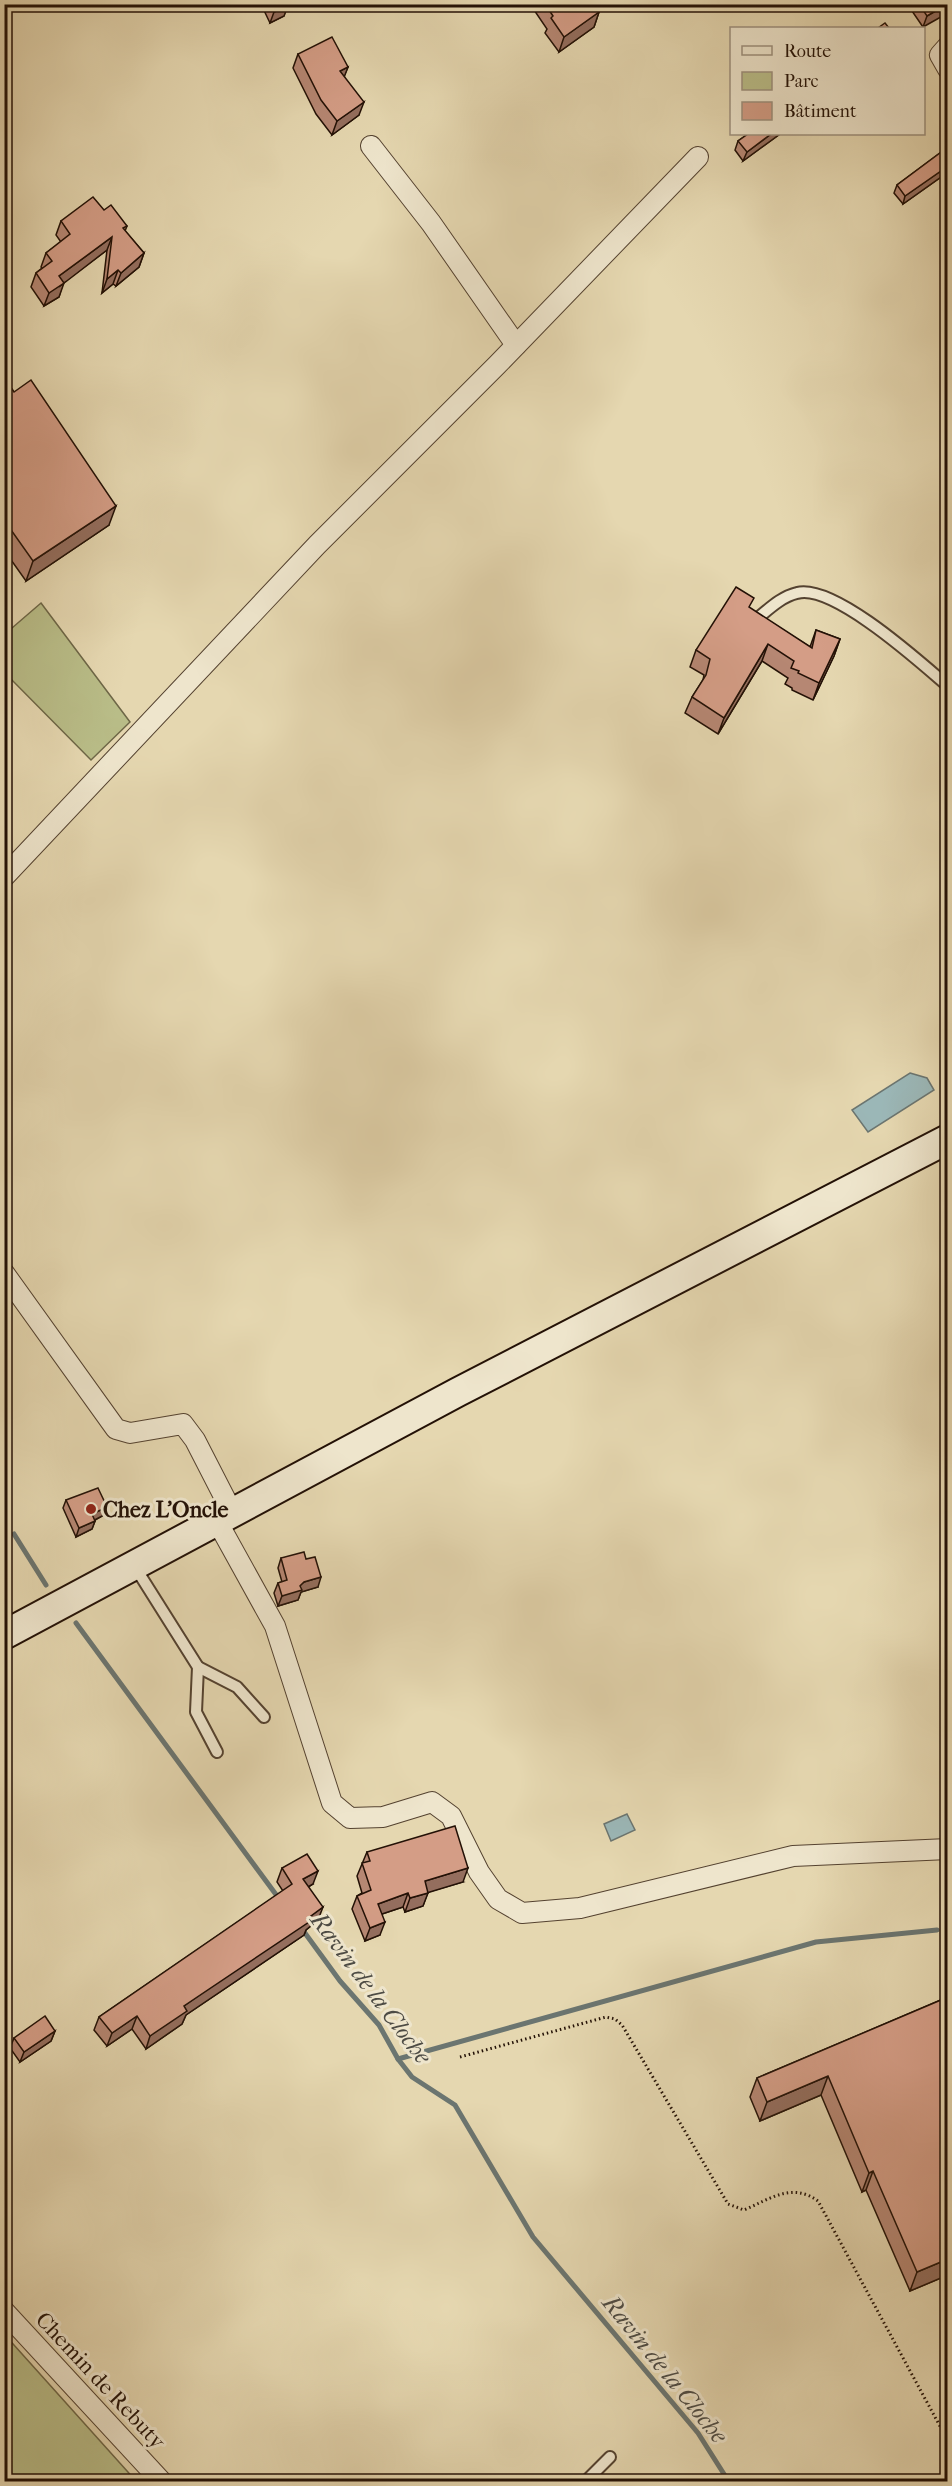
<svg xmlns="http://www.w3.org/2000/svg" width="952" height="2486" font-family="'IM FELL French Canon',serif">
	<rect width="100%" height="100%" fill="#e5d7b0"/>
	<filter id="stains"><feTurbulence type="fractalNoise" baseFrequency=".00333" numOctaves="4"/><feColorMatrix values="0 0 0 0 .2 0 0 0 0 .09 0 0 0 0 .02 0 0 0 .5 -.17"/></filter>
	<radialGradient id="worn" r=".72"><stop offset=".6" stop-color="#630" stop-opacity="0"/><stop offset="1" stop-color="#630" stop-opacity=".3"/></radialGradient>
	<!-- green -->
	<g fill="#b9bd88" stroke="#6e6747" stroke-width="1.5">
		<path d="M 41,603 L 130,722 L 91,760 L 5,673 L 5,634 Z"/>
		<path d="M 5,2335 L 136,2481 L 5,2481 Z"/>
	</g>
	<!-- water -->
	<g fill="#9bb7b7" stroke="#6b7570" stroke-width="1.5">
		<path d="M 910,1073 L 927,1078 L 934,1090 L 868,1132 L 852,1110 Z"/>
		<path d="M 627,1814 L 635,1830 L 611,1841 L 604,1824 Z"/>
	</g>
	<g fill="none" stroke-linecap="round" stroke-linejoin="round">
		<!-- stream -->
		<g stroke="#6b7570" stroke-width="5">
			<path d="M 14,1534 L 46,1585"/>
			<path d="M 76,1623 L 280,1900"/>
			<path d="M 302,1929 L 340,1981 L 379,2025 L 398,2059 L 412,2077 L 455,2105 L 533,2237 L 698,2433 L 729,2482"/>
			<path d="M 398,2059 L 816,1942 L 937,1930"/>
		</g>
		<!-- lane casing -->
		<g stroke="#544230" stroke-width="14">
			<g id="lane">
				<path d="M 754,621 C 767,611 780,597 797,593 C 833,583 920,662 948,686"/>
				<path d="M 135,1567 L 198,1667 L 196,1712 L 217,1752"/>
				<path d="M 198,1667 L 237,1687 L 264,1717"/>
				<path d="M 585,2482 L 610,2457"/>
			</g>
		</g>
		<!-- street casing -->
		<g stroke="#544230" stroke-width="22">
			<g id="street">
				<path d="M 948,46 L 940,55 L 948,69"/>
				<path d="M 371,146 L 431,223 L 516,345"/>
				<path d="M 4,877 L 317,545 L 497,365 L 698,157"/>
				<path d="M 4,1273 L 116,1429 L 130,1433 L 183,1424 L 195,1440 L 233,1514"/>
				<path d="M 218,1523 L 275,1626 L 332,1803 L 350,1818 L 383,1817 L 432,1802 L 451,1816 L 479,1872 L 498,1899 L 522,1913 L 580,1908 L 793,1856 L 948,1849"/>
				<path d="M 4,2311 L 162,2482"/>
			</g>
		</g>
		<!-- secondary casing -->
		<g stroke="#231106" stroke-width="32">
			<path id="secondary" d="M 4,1635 L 458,1392 L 948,1139"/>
		</g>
		<!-- path -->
		<g stroke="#231106" stroke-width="3" stroke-dasharray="1.5 3" stroke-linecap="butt">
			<path d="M 945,1866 L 948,1917"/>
			<path d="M 460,2057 L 606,2017 L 615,2019 L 622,2025 L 728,2204 L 744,2210 C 770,2199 792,2182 818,2201 L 948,2441"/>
		</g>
		<!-- lane -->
		<use href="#lane" stroke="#eee5cc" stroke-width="10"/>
		<!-- street -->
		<use href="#street" stroke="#eee5cc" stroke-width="20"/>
		<!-- secondary -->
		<use href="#secondary" stroke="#eee5cc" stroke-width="28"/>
	</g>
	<!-- wall -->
	<g fill="#b68773" stroke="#231106" stroke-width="1.5">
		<path d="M 261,4 L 287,4 L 284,16 L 270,23 Z"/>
		<path d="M 530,4 L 594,4 L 599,12 L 594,27 L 559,52 L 545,33 L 547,29 Z"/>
		<path d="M 901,4 L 948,4 L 923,27 L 910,8 L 900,8 Z"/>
		<path d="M 298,54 L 348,67 L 344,76 L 359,115 L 332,135 L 316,114 L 293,68 Z"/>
		<path d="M 748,134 L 780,134 L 743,161 L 735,150 L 738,141 Z"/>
		<path d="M 948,147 L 948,172 L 903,204 L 894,193 L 897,185 Z"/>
		<path d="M 104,210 L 127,226 L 125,231 L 144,253 L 139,267 L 116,286 L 113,284 L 102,293 L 107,250 L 63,283 L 59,297 L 44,306 L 31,287 L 36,273 L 42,268 L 41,267 L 46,253 L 61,242 L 56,235 L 61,221 Z"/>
		<path d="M 4,378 L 109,525 L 26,581 L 4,550 Z"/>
		<path d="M 750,609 L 810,647 L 816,630 L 840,639 L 834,656 L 813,700 L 792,690 L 792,688 L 785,684 L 788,678 L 762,661 L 718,734 L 685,713 L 692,697 L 703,680 L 704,675 L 690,667 L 696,650 Z"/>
		<path d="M 66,1500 L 107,1507 L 104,1515 L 95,1520 L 95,1521 L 92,1529 L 76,1537 L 63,1508 Z"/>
		<path d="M 281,1558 L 306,1559 L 318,1587 L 301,1592 L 298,1600 L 278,1606 L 274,1593 L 278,1583 L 282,1582 L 278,1568 Z"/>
		<path d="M 367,1852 L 463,1882 L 428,1892 L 423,1906 L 405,1912 L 403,1907 L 382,1914 L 380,1935 L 365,1941 L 352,1909 L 357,1896 L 362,1893 L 357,1876 Z"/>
		<path d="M 282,1868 L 313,1884 L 308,1887 L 318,1920 L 306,1930 L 304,1935 L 186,2015 L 182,2024 L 146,2049 L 132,2029 L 107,2046 L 94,2030 L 99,2017 L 283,1891 L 277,1882 Z"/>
		<path d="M 948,1997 L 948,2275 L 910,2291 L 866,2190 L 862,2192 L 821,2095 L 760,2121 L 750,2097 L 757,2078 Z"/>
		<path d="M 55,2031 L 51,2041 L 20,2062 L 10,2048 L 14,2038 Z"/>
	</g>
	<!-- shaded-wall -->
	<g fill="#946e5e" stroke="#231106" stroke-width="1.5">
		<path d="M 902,4 L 912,4 L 910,8 L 900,8 Z"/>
		<path d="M 948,4 L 948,13 L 923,27 L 927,16 Z"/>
		<path d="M 288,6 L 284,16 L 270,23 L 274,12 Z"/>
		<path d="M 599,12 L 594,27 L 559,52 L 564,37 Z"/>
		<path d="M 348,67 L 343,80 L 340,71 Z"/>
		<path d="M 364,102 L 359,115 L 332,135 L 337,121 Z"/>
		<path d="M 771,134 L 780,134 L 743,161 L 747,152 Z"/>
		<path d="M 948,166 L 948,172 L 903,204 L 905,196 Z"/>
		<path d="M 112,237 L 107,250 L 59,287 L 64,283 L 59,297 L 44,306 L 49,293 L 59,276 Z"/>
		<path d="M 144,253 L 139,267 L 116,286 L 121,273 Z"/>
		<path d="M 118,270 L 113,284 L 102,293 L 107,279 Z"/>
		<path d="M 116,506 L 109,525 L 26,581 L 33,561 Z"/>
		<path d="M 840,639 L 834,656 L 813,700 L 819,683 Z"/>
		<path d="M 768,644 L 762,661 L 718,734 L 724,718 Z"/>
		<path d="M 107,1507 L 104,1515 L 89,1523 L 92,1514 Z"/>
		<path d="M 95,1521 L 92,1529 L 76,1537 L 79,1528 Z"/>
		<path d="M 321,1577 L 318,1587 L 301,1592 L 298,1600 L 278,1606 L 282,1596 L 304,1582 Z"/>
		<path d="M 468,1868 L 463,1882 L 420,1895 L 425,1881 Z"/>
		<path d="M 318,1871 L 313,1884 L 298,1893 L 303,1879 Z"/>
		<path d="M 408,1893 L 403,1907 L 373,1917 L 378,1904 Z"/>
		<path d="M 428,1893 L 423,1906 L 405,1912 L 410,1898 Z"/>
		<path d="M 323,1907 L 318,1920 L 306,1930 L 304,1935 L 186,2015 L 182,2024 L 146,2049 L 150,2036 L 184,2006 Z"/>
		<path d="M 385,1922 L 380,1935 L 365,1941 L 370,1928 Z"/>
		<path d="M 137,2016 L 132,2029 L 107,2046 L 112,2033 Z"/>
		<path d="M 55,2031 L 51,2041 L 20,2062 L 24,2052 Z"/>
		<path d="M 828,2076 L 821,2095 L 760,2121 L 767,2102 Z"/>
		<path d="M 873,2171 L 866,2190 L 862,2192 L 869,2173 Z"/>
		<path d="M 948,2259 L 948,2275 L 910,2291 L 917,2272 Z"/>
	</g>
	<!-- building -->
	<g fill="#d49d86" stroke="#231106" stroke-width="1.5">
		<path d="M 270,4 L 287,4 L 288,6 L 274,12 Z"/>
		<path d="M 545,4 L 594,4 L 599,12 L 564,37 L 551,18 L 553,16 Z"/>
		<path d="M 919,4 L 947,4 L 927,16 Z"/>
		<path d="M 885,23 L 889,28 L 878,28 Z"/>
		<path d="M 332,37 L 348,67 L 340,71 L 364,102 L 337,121 L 321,100 L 298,54 Z"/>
		<path d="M 748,134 L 771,134 L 747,152 L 738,141 Z"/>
		<path d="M 948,147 L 948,166 L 905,196 L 897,185 Z"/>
		<path d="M 93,197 L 104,210 L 111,205 L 127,226 L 123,228 L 144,253 L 121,273 L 118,270 L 107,279 L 112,237 L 59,276 L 64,283 L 49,293 L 36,273 L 52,261 L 46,253 L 70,234 L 61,221 Z"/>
		<path d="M 4,378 L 14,392 L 31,380 L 116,506 L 33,561 L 4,520 Z"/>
		<path d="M 736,587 L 754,598 L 749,607 L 812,648 L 816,630 L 840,639 L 819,683 L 798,673 L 799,671 L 791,668 L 794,661 L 768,644 L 724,718 L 692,697 L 706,675 L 710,659 L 696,650 Z"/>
		<path d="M 98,1488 L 107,1507 L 92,1514 L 95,1521 L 79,1528 L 66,1500 Z"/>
		<path d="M 304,1552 L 306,1559 L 315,1557 L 321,1577 L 304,1582 L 300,1586 L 302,1590 L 282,1596 L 278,1583 L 287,1580 L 281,1558 Z"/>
		<path d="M 455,1826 L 468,1868 L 425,1881 L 428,1893 L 410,1898 L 408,1893 L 378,1904 L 385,1922 L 370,1928 L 357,1896 L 371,1890 L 362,1863 L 370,1861 L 367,1852 Z"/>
		<path d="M 307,1854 L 318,1871 L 303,1879 L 323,1907 L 307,1919 L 309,1922 L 184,2006 L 187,2011 L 150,2036 L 137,2016 L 112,2033 L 99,2017 L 292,1884 L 282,1868 Z"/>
		<path d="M 948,1997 L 948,2259 L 917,2272 L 873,2171 L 869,2173 L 828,2076 L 767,2102 L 757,2078 Z"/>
		<path d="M 45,2016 L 55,2031 L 24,2052 L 14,2038 Z"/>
	</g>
	<!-- markers -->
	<circle fill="#8f2418" stroke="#eee5cc" stroke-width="2" cx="91" cy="1509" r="6"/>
	<g text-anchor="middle" stroke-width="6" stroke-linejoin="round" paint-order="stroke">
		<!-- poi labels -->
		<g font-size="22" font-weight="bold" fill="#231106" stroke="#eee5cc" text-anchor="start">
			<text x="103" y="1517">Chez L'Oncle</text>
		</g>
		<!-- street labels -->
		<g font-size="22" fill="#231106" stroke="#eee5cc">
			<text transform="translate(101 2380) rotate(47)" y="8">Chemin de Rebuty</text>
		</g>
		<!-- water labels -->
		<g font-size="24" font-style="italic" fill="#4d4b44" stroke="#eee5cc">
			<text transform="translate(371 1988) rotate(53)" y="8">Ravin de la Cloche</text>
			<text transform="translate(665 2369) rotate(51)" y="8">Ravin de la Cloche</text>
		</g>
	</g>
	<!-- margin -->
	<rect width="952" height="2486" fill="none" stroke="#e5d7b0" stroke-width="24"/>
	<rect x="6" y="6" width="940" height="2474" fill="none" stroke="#231106" stroke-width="3"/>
	<rect x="12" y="12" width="928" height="2462" fill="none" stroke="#231106" stroke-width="1.5"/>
	<!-- legend -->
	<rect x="730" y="27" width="195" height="108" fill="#eee5cc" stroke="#9d907d" stroke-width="1.5"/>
	<rect x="742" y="46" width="30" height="9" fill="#eee5cc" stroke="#9d907d" stroke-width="1.5"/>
	<text x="784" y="57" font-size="18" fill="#231106">Route</text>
	<rect x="742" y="72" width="30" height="18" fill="#b9bd88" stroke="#9d907d" stroke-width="1.5"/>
	<text x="784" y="87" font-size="18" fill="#231106">Parc</text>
	<rect x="742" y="102" width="30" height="18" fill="#d49d86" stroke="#9d907d" stroke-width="1.5"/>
	<text x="784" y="117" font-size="18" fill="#231106">Bâtiment</text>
	<rect width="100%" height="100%" filter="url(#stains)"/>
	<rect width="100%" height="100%" fill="url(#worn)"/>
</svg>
